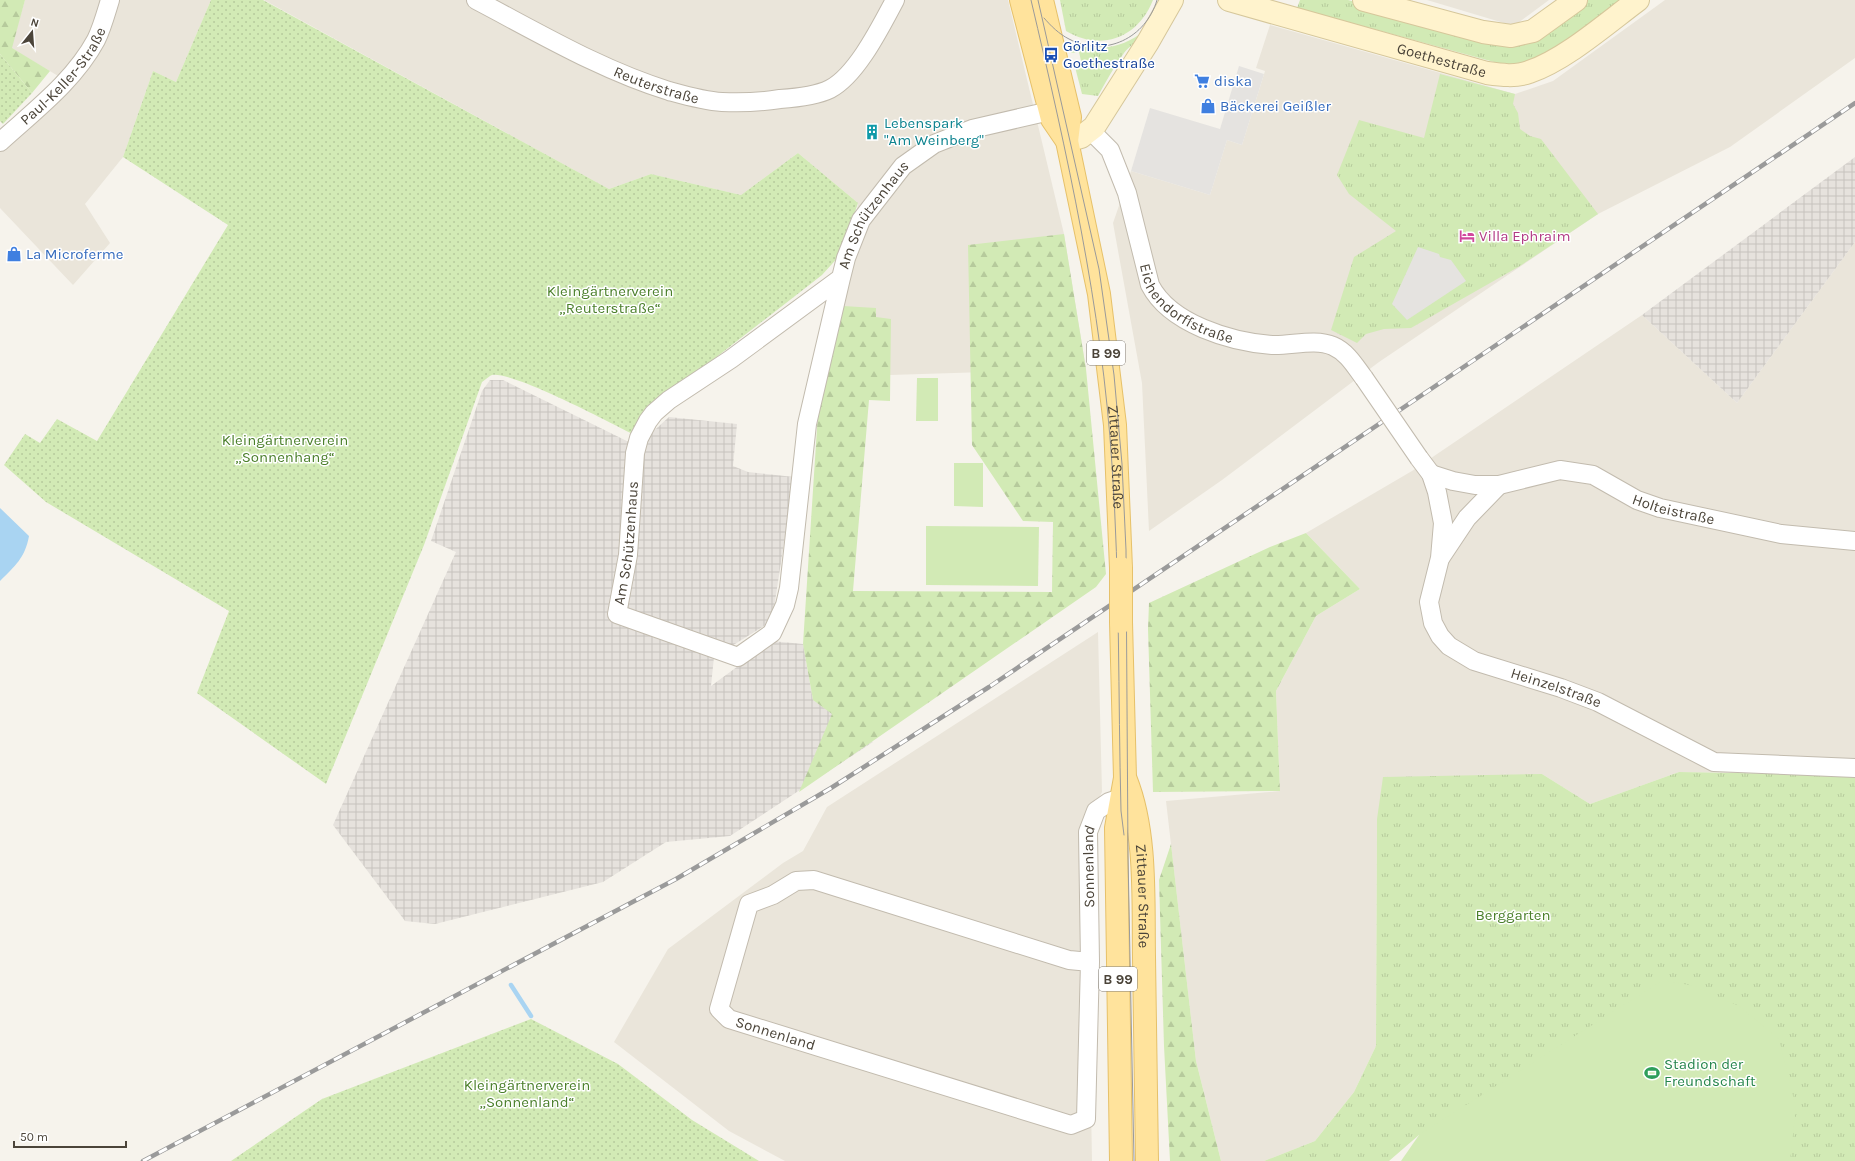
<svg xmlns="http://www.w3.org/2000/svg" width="1855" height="1161" font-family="Karla,sans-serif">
	<defs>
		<pattern id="industrial-grid" width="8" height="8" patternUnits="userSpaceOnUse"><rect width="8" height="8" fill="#e6e2dd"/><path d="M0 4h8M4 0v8" fill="none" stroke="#c7c3be"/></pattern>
		<pattern id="grass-tufts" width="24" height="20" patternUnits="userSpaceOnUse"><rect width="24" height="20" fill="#d2eab5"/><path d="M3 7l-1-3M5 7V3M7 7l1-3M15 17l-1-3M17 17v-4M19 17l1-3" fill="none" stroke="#b6ca9c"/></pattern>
		<pattern id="forest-firs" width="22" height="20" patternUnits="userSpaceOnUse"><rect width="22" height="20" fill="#d2eab5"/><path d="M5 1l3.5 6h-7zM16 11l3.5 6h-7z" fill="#b6ca9c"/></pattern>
		<pattern id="garden-dots" width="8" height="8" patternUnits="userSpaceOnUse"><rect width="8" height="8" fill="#d2eab5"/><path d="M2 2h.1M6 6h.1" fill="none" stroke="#b6ca9c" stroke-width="1.8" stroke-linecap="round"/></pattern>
	</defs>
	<rect width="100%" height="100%" fill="#f6f3ec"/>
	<!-- residential -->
	<g fill="#eae5da">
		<path d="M 25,0 L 211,0 L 176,82 L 153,71 L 123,157 L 85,204 L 110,243 L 73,285 L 0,208 L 0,148 L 70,83 L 11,48 Z"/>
		<path d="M 264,0 L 1008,0 L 1064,234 L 1086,369 L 826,377 L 843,306 L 858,203 L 798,153 L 741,195 L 651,174 L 609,189 Z"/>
		<path d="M 1427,0 L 1549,0 L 1514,26 Z"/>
		<path d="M 1665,0 L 1855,0 L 1855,58 L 1730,147 L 1598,214 L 1379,362 L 1222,480 L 1149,531 L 1142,383 L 1113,223 L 1131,171 L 1210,195 L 1227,140 L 1242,145 L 1265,71 L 1256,68 L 1270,25 L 1515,94 L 1553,81 Z"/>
		<path d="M 1855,242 L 1855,775 L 1679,772 L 1590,804 L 1542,774 L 1377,819 L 1376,1046 L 1354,1092 L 1315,1141 L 1264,1161 L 1221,1161 L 1196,1061 L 1166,801 L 1280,791 L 1276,691 L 1316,616 L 1360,589 L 1306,533 L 1412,471 L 1642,315 L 1737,403 Z"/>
		<path d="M 1098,632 L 1102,792 L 1086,824 L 1092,1161 L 785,1161 L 729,1131 L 614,1042 L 668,949 L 783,863 L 803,851 L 827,807 Z"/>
	</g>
	<!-- industrial -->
	<g fill="url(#industrial-grid)">
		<path d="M 1855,157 L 1855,242 L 1737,403 L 1642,315 Z"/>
		<path d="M 490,380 L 503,380 L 637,446 L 669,417 L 737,424 L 733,466 L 748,472 L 794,477 L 772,621 L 714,657 L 711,686 L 772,641 L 803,644 L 813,700 L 873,742 L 730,836 L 666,842 L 603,882 L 435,924 L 405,921 L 333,825 L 456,552 L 431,541 L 482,391 Z"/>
	</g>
	<!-- grass -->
	<g fill="url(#grass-tufts)">
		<path d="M 1060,0 L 1153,0 C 1138,38 1101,52 1066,31 Z"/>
		<path d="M 1300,0 L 1348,0 L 1495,40 L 1582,0 L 1621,0 L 1549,54 L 1527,63 L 1505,65 L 1297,8 Z"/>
		<path d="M 1140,34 C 1137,44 1130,45 1124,53 C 1114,67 1106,81 1098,96 L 1082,94 L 1075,67 L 1082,65 L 1079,52 L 1071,53 L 1069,43 C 1095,51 1117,50 1140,34 Z"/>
		<path d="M 1440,74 L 1515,94 L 1513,104 L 1518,113 L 1520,129 L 1530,136 L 1541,139 L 1598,214 L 1520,266 L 1411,328 L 1384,329 L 1366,334 L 1357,343 L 1331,330 L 1354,257 L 1396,231 L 1349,194 L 1337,175 L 1359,120 L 1424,138 Z"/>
		<path d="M 1679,772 L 1855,775 L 1855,1161 L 1790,1161 L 1419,1135 L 1389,1161 L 1264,1161 L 1315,1141 L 1354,1092 L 1376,1046 L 1377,819 L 1383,777 L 1542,774 L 1590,804 Z"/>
	</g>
	<!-- forest -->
	<g fill="url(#forest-firs)">
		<path d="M 0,0 L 25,0 L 12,48 L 50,71 L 32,93 L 0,54 Z"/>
		<path d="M 1064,234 L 1086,369 L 1106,574 L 1096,587 L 799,792 L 832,714 L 813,700 L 803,644 L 818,413 L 843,306 L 876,308 L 876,317 L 891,319 L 890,401 L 869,400 L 853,591 L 1052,592 L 1053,522 L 1023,521 L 972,445 L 968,245 Z"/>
		<path d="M 1306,533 L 1360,589 L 1316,616 L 1276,691 L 1280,791 L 1153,792 L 1148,629 L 1149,603 L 1270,547 Z"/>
		<path d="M 1171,844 L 1196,1061 L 1221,1161 L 1170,1161 L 1164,1046 L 1159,880 Z"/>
	</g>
	<!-- garden -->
	<g fill="url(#garden-dots)">
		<path d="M 211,0 L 263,0 L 609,189 L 651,174 L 741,195 L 798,153 L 858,203 L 841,254 L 822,275 L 660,401 L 633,434 C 609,422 513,371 492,375 C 489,376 485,380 482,382 L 424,545 L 326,784 L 197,693 L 229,611 L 46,502 L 4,465 L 25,434 L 40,443 L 57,419 L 97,441 L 228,225 L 123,157 L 153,71 L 176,82 Z"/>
		<path d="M 0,54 L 32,93 L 3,124 L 0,121 Z"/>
		<path d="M 531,1019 L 618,1064 L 692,1120 L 759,1161 L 231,1161 L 322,1099 Z"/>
	</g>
	<!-- pitch -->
	<g fill="#d2eab5">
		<path d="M 917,378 L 938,378 L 938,421 L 916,421 Z"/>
		<path d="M 954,463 L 983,463 L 983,507 L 954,506 Z"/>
		<path d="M 926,526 L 1039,527 L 1038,586 L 926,585 Z"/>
		<path d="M 1663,980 L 1694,986 L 1739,1006 L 1779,1039 L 1796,1108 L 1790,1161 L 1401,1161 L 1419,1135 Z"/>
	</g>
	<!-- parking -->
	<g fill="#e5e3e0">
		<path d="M 1239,66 L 1264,74 L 1242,145 L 1227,140 L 1210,195 L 1131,171 L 1150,108 L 1220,129 Z"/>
		<path d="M 1418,247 L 1439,254 L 1440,257 L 1451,260 L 1466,281 L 1407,320 L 1392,304 Z"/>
	</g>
	<!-- water -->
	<path fill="#a9d4f2" d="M 0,508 L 29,536 C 25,558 15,566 0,581 Z"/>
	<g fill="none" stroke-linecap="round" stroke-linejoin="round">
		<!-- stream -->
		<path stroke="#a9d4f2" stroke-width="4.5" d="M 511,985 L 531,1016"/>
		<!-- street casing -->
		<g stroke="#c2bbae" stroke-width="20">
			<g id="street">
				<path id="s1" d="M 476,0 C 539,33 601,70 669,91 C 687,96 704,101 722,102 C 742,103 761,102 780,99 C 795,98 816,96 830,89 C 857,75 881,26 895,0"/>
				<path id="s2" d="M 1090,130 L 1110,150 L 1127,193 L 1150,285 C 1170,324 1231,342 1272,345 C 1291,346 1315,338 1333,346 C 1347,352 1355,366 1364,378"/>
				<path id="s3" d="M 0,142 C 34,111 74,81 96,40 C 102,28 106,13 110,0"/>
				<path id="s4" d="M 841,278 L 807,424 L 789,588 L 785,605 L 772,633 L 738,657 L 617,614 L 628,555 L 635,453 L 639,438 L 648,421 L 654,413 L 669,400 L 731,359 L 841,278 L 846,258 L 861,220 L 903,166 L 934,144 L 972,129 L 1050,111"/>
				<path id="s5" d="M 1419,458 L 1431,474 L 1437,492 L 1443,523 L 1440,558 L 1429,602 L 1433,623 L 1440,636 L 1449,646 L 1474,661 L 1561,688 L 1598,702 L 1714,762 L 1855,768"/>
				<path id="s6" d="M 1431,474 L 1453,481 L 1475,485 L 1499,485 L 1560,470 L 1593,475 L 1637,500 L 1660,508 L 1781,534 L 1855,541"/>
				<path d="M 1441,557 L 1467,518 L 1499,485"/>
				<path id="s7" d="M 1090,962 L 1069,960 L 814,880 L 796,881 L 773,895 L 749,904 L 719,1009 L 729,1019 L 1071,1125 L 1086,1119 L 1090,962 L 1088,832 L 1096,811 L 1109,802 L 1121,798 L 1132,797"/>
			</g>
		</g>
		<!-- secondary casing -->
		<g stroke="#d6c79b" stroke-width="24">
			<g id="secondary">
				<path id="s8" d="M 1229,0 L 1487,73 C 1501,75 1516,77 1529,72 C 1565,60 1607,23 1638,0"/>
				<path d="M 1364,0 L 1483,32 L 1511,36 L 1533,31 L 1576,0"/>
				<path d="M 1067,141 L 1081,137 L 1094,127 L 1148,42 L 1172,0"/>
			</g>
		</g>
		<!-- primary casing -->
		<g stroke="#e6c16a" stroke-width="24">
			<g id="primary">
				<path id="s9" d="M 1021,0 L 1052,119 L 1067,141 L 1099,294 L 1115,425 L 1121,568"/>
				<path d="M 1042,0 L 1070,117 L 1067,141"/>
				<path id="s10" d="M 1126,780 C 1147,833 1143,901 1144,957 C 1145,1025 1146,1093 1147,1161"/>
				<path d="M 1121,1161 L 1116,828 L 1125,778 L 1121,622"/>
			</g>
		</g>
		<!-- street -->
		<use href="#street" stroke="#fff" stroke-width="18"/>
		<!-- secondary -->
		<use href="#secondary" stroke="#fff3cd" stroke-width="22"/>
		<!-- primary -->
		<use href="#primary" stroke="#ffe39c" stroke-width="22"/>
		<!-- tram -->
		<g stroke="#9a9a9a" stroke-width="1">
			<path d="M 1031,0 C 1067,153 1102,308 1112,465 C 1120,580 1118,696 1121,811 L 1124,835"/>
			<path d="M 1038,0 L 1099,269 L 1114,375 L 1122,464 L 1126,550 L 1128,856 L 1134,1161"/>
			<path d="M 1044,18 C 1051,26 1059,34 1069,39 C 1105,58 1146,38 1157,0"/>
		</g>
		<!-- rail casing -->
		<g stroke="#9a9a9a" stroke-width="4.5">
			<path id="rail" d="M 143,1161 L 676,879 L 831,788 L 989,687 L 1855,103"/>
		</g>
		<!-- rail -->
		<use href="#rail" stroke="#fff" stroke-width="3" stroke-dasharray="9" stroke-linecap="butt"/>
		<!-- street-bridge casing -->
		<g stroke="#c2bbae" stroke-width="20" stroke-linecap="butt">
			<path id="street-bridge" d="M 1364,378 L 1419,458"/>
		</g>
		<!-- primary-bridge casing -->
		<g stroke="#e6c16a" stroke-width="24" stroke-linecap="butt">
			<path id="primary-bridge" d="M 1121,568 L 1121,622"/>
		</g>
		<!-- street-bridge -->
		<use href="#street-bridge" stroke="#fff" stroke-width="18"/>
		<!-- primary-bridge -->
		<use href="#primary-bridge" stroke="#ffe39c" stroke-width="22"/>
	</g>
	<!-- icons -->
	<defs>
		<g id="bus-bare" transform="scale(1.2)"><path d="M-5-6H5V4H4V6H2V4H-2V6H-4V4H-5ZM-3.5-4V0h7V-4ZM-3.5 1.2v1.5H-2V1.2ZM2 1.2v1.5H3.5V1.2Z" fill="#1a4fb4" stroke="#fff" stroke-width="2.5" paint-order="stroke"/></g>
		<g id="supermarket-bare" transform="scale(1.2)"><path d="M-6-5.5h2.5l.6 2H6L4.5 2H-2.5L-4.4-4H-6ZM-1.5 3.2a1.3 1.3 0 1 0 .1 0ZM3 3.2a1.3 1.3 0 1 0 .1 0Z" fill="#3f7fe0" stroke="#fff" stroke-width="2.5" paint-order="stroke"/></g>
		<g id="shop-bare" transform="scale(1.2)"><path d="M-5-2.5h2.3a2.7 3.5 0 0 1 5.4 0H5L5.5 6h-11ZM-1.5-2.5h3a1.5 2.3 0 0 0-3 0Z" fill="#3f7fe0" stroke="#fff" stroke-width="2.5" paint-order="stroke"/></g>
		<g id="building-bare" transform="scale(1.2)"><path d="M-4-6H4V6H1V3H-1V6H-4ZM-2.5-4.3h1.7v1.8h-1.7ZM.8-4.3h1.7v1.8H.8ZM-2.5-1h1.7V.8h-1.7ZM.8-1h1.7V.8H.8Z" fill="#0f9aa8" stroke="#fff" stroke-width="2.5" paint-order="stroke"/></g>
		<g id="hotel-bare" transform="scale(1.2)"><path d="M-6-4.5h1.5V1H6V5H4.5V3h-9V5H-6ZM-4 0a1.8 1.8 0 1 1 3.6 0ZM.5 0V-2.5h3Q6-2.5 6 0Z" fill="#d1479c" stroke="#fff" stroke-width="2.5" paint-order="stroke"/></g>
		<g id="stadium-bare" transform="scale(1.2)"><path d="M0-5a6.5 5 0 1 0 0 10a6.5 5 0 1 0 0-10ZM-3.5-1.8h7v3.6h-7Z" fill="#2e9e5b" stroke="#fff" stroke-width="2.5" paint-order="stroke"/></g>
	</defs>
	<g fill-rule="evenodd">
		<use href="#bus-bare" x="1051" y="55"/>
		<use href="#supermarket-bare" x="1202" y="81"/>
		<use href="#shop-bare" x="1208" y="106"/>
		<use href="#building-bare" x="872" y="132"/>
		<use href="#hotel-bare" x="1467" y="236"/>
		<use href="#shop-bare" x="14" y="254"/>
		<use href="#stadium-bare" x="1652" y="1073"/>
	</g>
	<g text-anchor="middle" stroke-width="3" stroke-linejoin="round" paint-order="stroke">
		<!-- shield labels -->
		<g fill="#fff" stroke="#817c74" stroke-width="1">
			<rect x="1087" y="341" width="38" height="24" rx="3"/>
			<rect x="1099" y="967" width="38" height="24" rx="3"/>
		</g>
		<g font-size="14" font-weight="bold" fill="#4b4439">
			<text x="1106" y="358">B 99</text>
			<text x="1118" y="984">B 99</text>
		</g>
		<!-- transit labels -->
		<g font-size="15" fill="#164399" stroke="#fff" text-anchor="start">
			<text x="1063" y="51">Görlitz<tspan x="1063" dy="17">Goethestraße</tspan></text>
		</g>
		<!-- street labels -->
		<g font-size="15" fill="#4b4439" stroke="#fff">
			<text dy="5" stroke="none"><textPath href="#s8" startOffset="221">Goethestraße</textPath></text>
			<text dy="5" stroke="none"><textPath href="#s3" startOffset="92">Paul-Keller-Straße</textPath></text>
			<text dy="5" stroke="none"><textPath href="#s1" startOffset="200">Reuterstraße</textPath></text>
			<text dy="5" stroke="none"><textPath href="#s4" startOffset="1043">Am Schützenhaus</textPath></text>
			<text dy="5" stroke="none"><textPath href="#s2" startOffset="209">Eichendorffstraße</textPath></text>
			<text dy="5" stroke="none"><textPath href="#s9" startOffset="470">Zittauer Straße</textPath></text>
			<text dy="5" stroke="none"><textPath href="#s6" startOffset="254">Holteistraße</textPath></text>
			<text dy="5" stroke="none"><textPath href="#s4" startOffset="605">Am Schützenhaus</textPath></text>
			<text dy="5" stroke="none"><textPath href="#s5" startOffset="316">Heinzelstraße</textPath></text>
			<text dy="5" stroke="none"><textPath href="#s7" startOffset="1109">Sonnenland</textPath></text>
			<text dy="5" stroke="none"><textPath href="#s10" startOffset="118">Zittauer Straße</textPath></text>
			<text dy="5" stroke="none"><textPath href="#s7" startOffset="531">Sonnenland</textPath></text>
		</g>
		<!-- shop labels -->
		<g font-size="15" fill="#366cbe" stroke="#fff" text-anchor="start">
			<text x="1214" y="86">diska</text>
			<text x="1220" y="111">Bäckerei Geißler</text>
			<text x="26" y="259">La Microferme</text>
		</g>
		<!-- culture labels -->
		<g font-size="15" fill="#0d838f" stroke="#fff" text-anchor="start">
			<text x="884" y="128">Lebenspark<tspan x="884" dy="17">"Am Weinberg"</tspan></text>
		</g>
		<!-- hotel labels -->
		<g font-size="15" fill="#b23c85" stroke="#fff" text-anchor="start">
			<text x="1479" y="241">Villa Ephraim</text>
		</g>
		<!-- park labels -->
		<g font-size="15" fill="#4a7f2a" stroke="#fff">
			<text x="610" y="296">Kleingärtnerverein<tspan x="610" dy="17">„Reuterstraße“</tspan></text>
			<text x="285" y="445">Kleingärtnerverein<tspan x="285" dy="17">„Sonnenhang“</tspan></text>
			<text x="1513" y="920">Berggarten</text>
			<text x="527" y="1090">Kleingärtnerverein<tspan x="527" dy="17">„Sonnenland“</tspan></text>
		</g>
		<!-- leisure labels -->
		<g font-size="15" fill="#27864d" stroke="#fff" text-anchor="start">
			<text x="1664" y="1069">Stadion der<tspan x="1664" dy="17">Freundschaft</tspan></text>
		</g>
	</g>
	<!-- north arrow -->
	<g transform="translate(32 32) rotate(17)" stroke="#ffffff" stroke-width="3" paint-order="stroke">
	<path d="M0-3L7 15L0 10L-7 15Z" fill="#4b4439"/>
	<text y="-6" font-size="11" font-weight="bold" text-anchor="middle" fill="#4b4439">N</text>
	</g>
	<!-- scale -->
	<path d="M14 1141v6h112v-6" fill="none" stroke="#4b4439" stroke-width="2"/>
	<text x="20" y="1141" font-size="12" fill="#4b4439" stroke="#ffffff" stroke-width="3" paint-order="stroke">50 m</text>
</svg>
